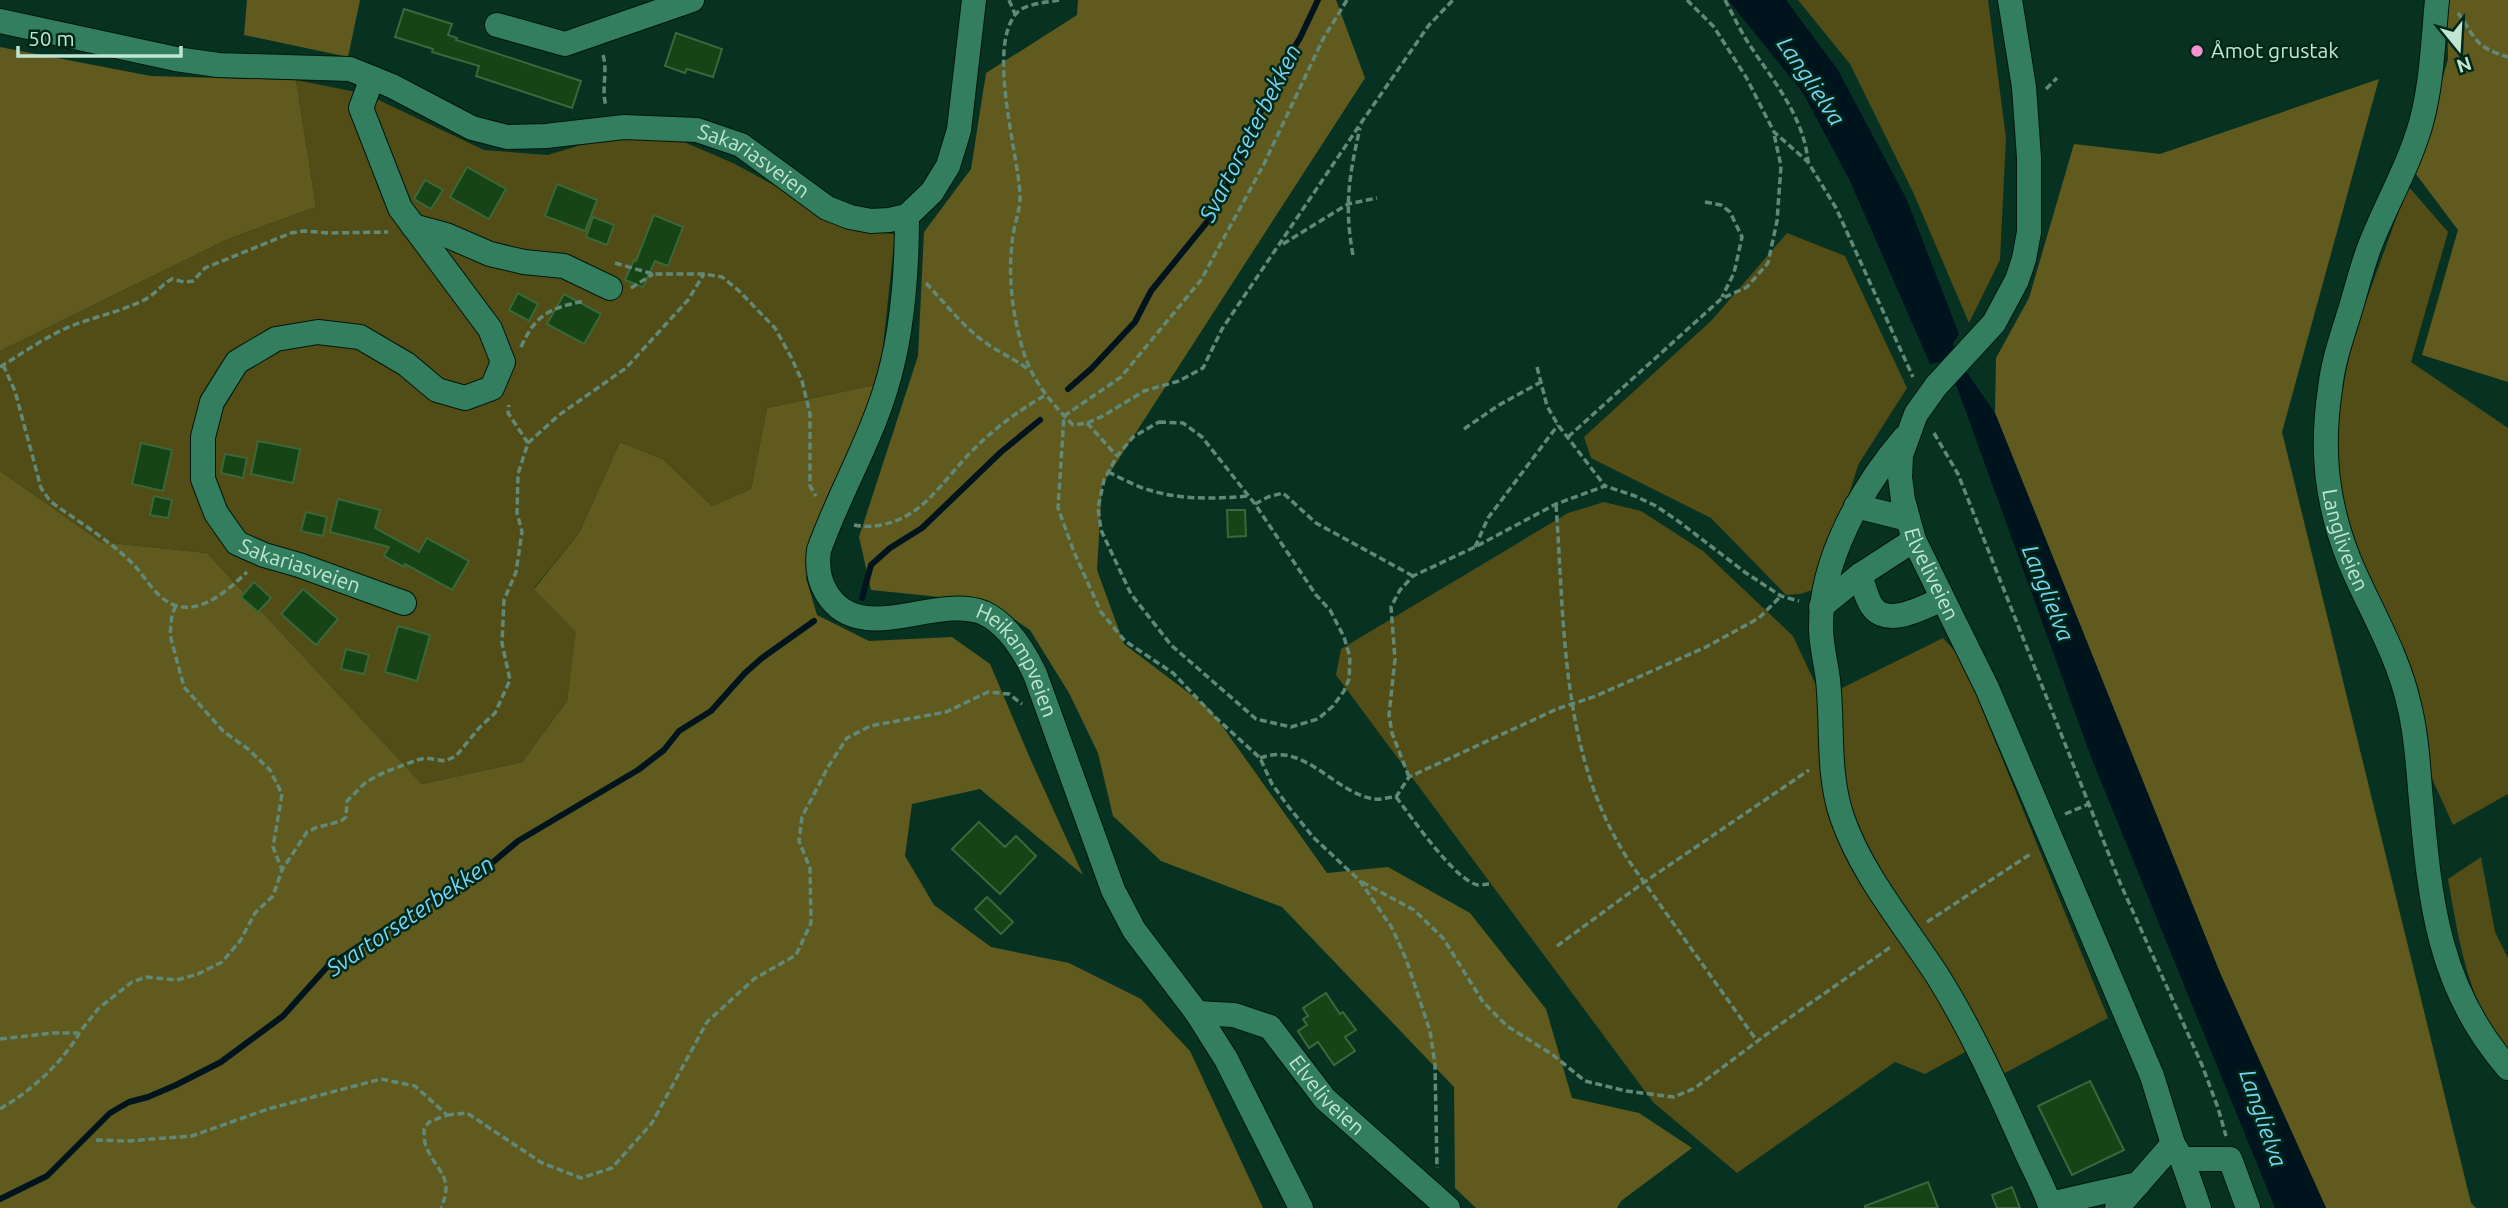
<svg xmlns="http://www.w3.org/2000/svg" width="2508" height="1208" font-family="Ubuntu,sans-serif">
	<rect width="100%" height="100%" fill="#073222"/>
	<!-- green -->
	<g fill="#524c16">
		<path d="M 1798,0 L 1988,0 L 2006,138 L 2000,260 L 1969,323 L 1913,192 L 1850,64 Z"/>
		<path d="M 296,80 L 366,94 L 484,150 L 548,155 L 607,137 L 670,136 L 733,163 L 858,231 L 895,234 L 879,384 L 767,408 L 751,489 L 712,506 L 663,459 L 620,442 L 579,533 L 534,588 L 577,631 L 567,701 L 522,762 L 422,784 L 207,553 L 101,542 L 0,471 L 0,351 L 228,239 L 316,207 Z"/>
		<path d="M 2408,186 L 2448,232 L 2411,362 L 2508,428 L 2508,794 L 2453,825 L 2430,774 L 2412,670 L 2360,554 L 2339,492 L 2337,421 L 2352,340 Z"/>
		<path d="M 1787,233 L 1845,256 L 1907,388 L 1858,465 L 1827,568 L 1815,589 L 1800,594 L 1786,595 L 1711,518 L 1591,458 L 1584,437 L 1712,320 Z"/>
		<path d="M 1604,502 L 1641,511 L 1703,551 L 1793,636 L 1822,698 L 1943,638 L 1961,658 L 2108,1018 L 2005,1073 L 1967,1051 L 1925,1074 L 1895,1062 L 1737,1173 L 1653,1102 L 1336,675 L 1341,649 L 1568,513 Z"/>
		<path d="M 2481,857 L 2495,932 L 2508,958 L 2508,1051 C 2467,1002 2459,940 2448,879 Z"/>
	</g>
	<!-- forest -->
	<g fill="#605a1f">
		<path d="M 247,0 L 360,0 L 348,57 L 244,35 Z"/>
		<path d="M 1078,0 L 1336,0 L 1365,78 L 1102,485 L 1097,570 L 1124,644 L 1210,709 L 1327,873 L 1388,867 L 1470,913 L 1546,1009 L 1572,1098 L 1639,1113 L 1692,1148 L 1621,1201 L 1617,1208 L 1476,1208 L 1455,1188 L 1454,1087 L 1282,907 L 1161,861 L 1113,816 L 1098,753 L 1069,693 L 1030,630 L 989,602 L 871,590 L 859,537 L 918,356 L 924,232 L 971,169 L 986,73 L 1077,15 Z"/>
		<path d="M 2447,0 L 2508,0 L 2508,382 L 2422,355 L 2458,230 L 2416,174 L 2448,59 Z"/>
		<path d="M 0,47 L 151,76 L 296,80 L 316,207 L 228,239 L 0,351 Z"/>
		<path d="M 2379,79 L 2282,432 L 2471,1203 L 2476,1208 L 2326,1208 L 2220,973 L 1995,413 L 1996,358 L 2029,298 L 2074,144 L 2160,154 Z"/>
		<path d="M 879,384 L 806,578 L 817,615 L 869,641 L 952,637 L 990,664 L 1029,756 L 1083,875 L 980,789 L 912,804 L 905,856 L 934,905 L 991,947 L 1069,963 L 1141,999 L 1190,1051 L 1263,1208 L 0,1208 L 0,471 L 101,542 L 207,553 L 422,784 L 522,762 L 567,701 L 576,632 L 534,589 L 579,533 L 620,442 L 663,459 L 712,506 L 751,489 L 767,408 Z"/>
	</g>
	<!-- water -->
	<path fill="#00141d" d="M 1728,0 L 1786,0 L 1838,70 L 1907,200 L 1959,334 L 1953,344 L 1966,371 L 1995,413 L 2220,973 L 2326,1208 L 2275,1208 L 2091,757 L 1957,387 L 1941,362 L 1930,364 L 1849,179 L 1803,93 Z"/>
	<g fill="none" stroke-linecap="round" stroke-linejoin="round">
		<!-- stream -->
		<g stroke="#00141d" stroke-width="6">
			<path d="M 1068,389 L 1091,369 L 1135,322 L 1151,291 L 1216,211 L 1277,75 L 1300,38 L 1318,0"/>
			<path d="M 862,598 L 871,565 L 890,548 L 922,528 L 1001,452 L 1040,420"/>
			<path d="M 0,1199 L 47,1176 L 110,1113 L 129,1102 L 148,1097 L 176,1085 L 221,1062 L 283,1016 L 327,967 L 408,914 L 485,869 L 518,841 L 638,770 L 664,750 L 679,731 L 711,711 L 745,673 L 762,658 L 814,621"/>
		</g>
	</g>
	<!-- building -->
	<g fill="#164416" stroke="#3a6839" stroke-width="2">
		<path d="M 404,9 L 452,24 L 448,35 L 457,38 L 456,40 L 581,81 L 572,108 L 476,76 L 479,66 L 432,52 L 433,49 L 395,37 Z"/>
		<path d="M 676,33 L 722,49 L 713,77 L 687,69 L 685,73 L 665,66 Z"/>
		<path d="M 467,167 L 506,189 L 489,219 L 450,197 Z"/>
		<path d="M 425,180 L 443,190 L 431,209 L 414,199 Z"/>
		<path d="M 557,184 L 597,200 L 585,231 L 545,216 Z"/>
		<path d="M 654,215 L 683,227 L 668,266 L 655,261 L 643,287 L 625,280 L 634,260 L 636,261 Z"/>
		<path d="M 593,217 L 614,225 L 607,245 L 586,237 Z"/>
		<path d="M 518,293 L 538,304 L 529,321 L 509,310 Z"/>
		<path d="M 564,294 L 601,314 L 584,344 L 547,324 Z"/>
		<path d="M 258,441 L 300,449 L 293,483 L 251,474 Z"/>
		<path d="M 141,443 L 172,450 L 163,491 L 132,484 Z"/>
		<path d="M 225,454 L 247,458 L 243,478 L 221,473 Z"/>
		<path d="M 154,496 L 172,500 L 168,518 L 150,515 Z"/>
		<path d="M 338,499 L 380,510 L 375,528 L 419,552 L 427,538 L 469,561 L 452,590 L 405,564 L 404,567 L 384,556 L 389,547 L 330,532 Z"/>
		<path d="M 1227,510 L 1245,510 L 1246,536 L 1228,537 Z"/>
		<path d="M 306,512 L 327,517 L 323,536 L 301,531 Z"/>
		<path d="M 254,582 L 271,598 L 258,612 L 241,597 Z"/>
		<path d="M 303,589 L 338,619 L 316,645 L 281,614 Z"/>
		<path d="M 398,626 L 430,635 L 417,681 L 385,672 Z"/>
		<path d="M 346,649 L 369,655 L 364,674 L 341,669 Z"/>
		<path d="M 979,822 L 1005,847 L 1016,836 L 1036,856 L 1000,894 L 952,849 Z"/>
		<path d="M 987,897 L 1013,922 L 1001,934 L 975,909 Z"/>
		<path d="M 1326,993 L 1340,1014 L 1343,1012 L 1356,1030 L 1345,1037 L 1355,1051 L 1334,1065 L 1318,1042 L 1309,1048 L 1298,1031 L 1307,1025 L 1303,1019 L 1308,1016 L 1303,1008 Z"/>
		<path d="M 2090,1081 L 2124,1150 L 2072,1175 L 2038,1106 Z"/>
		<path d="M 1928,1182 L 1938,1208 L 1865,1208 L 1865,1206 Z"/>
		<path d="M 2012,1187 L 2020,1208 L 1997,1208 L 1992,1195 Z"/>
	</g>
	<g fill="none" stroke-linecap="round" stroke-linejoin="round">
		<!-- minor casing -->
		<g stroke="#01170d" stroke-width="26">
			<g id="minor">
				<path id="s1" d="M 2010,0 L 2024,87 L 2029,158 L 2029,232 L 2024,259 L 2017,280 L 1994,323 L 1936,386 L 1916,414 L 1901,455 L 1900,477 L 1903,500 L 1914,540 L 1987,688 L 2152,1076 L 2173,1144 L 2182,1159 L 2199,1208"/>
				<path id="s2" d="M 2437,0 C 2433,41 2432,83 2421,123 C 2409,166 2385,206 2369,248 C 2362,267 2357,287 2351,307 C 2343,334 2333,360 2330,389 C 2321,450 2326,502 2349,560 C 2369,608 2398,654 2409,705 C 2417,736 2418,769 2421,800 C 2430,901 2438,988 2508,1068"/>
				<path id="s3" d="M 0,21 L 176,59 L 218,65 L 350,69 L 392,86 L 472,128 L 507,137 L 546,136 L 624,127 L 697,130 L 741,145 L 827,208 L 850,217 L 871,221 L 889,220 L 907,216 L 932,192 L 948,166 L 959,130 L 974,0"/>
				<path d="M 497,25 L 565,44 L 692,0"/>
				<path id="s4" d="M 372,78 L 361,108 L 400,208 L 490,329 L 503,362 L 492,388 L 465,398 L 437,390 L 406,364 L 360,337 L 318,332 L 276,339 L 237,362 L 212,402 L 203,437 L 203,479 L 216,513 L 237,543 L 264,555 L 299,565 L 404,603"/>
				<path id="s5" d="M 907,216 C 907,272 902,338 885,391 C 868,446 838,496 819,550 C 817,565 818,579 826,592 C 859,649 936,593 984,613 C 1008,624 1024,651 1035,674 L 1113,890 L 1134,930 L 1197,1013 L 1226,1059 L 1301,1208"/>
				<path d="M 413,226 L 446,235 L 490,254 L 524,262 L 564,266 L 610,288"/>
				<path d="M 1904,438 C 1862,487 1820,561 1821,628 C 1821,645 1826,663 1828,680 C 1833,726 1827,773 1842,817 C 1862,875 1904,924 1937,975 C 1971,1029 1997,1087 2023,1145 C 2032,1166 2044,1187 2051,1208"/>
				<path d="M 1856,506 L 1908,519"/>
				<path d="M 1860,575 C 1863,583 1865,593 1869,601 C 1882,631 1922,608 1942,599"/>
				<path d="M 1821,607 L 1860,575 L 1914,540"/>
				<path id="s6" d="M 1197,1013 L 1234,1015 L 1270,1027 L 1325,1099 L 1448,1208"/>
				<path d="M 2182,1159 L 2230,1159 L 2248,1208"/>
				<path d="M 2050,1204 L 2138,1184"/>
				<path d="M 2117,1208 L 2173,1144"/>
			</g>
		</g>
		<!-- path -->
		<g stroke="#618978" stroke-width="3.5" stroke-dasharray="7 3.5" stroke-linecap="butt">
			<path d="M 1009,0 L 1015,14"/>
			<path d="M 1059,0 C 1045,3 1024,3 1015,15 C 988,50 1017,150 1020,193 C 1021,207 1015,222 1013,235 C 1008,268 1011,304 1019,335 C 1028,376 1045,396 1073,425 L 1087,423 L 1103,416 L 1144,391 L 1179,381 L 1203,368 L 1222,329 L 1361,123 L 1429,25 L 1453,0"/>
			<path d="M 1347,0 L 1323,39 L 1264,164 L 1201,280 L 1121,377 L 1064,416 L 1058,508 L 1074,552 L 1101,612 L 1125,641 L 1173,673 L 1215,717 L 1260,758 L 1272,784 L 1288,806 L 1313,837 L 1360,881 L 1392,928 L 1406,959 L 1430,1031 L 1435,1064 L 1437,1168"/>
			<path d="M 1687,0 L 1714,27 L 1746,77 L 1774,132 L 1808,162 L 1836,208 L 1913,377"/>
			<path d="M 1725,0 C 1733,15 1740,30 1749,44 C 1773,81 1804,116 1808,162"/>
			<path d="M 2458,13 C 2477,40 2475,47 2508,57"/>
			<path d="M 603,55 C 608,71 601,89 606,106"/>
			<path d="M 2046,89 L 2057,78"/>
			<path d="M 1705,202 L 1721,205 L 1730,212 L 1742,237 L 1734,273 L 1722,297"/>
			<path d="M 1283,244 L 1348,204 L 1377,198"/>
			<path d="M 1353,255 C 1344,207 1349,175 1360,128"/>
			<path d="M 615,263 L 653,274 L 704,274 L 722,277 L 738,290 L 775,328 L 791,357 L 802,381 L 810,414 L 810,486 L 816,496"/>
			<path d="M 926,283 C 945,303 963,327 986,343 C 1000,353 1015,359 1029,370"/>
			<path d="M 631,288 L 653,274"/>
			<path d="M 521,347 C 536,314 550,308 584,301"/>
			<path d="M 3,365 L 15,391 L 41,488 L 50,501 C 77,521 108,539 132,563 C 142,573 149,586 160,596 C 190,624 224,594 247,572"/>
			<path d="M 0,367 C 23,353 45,337 71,326 C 94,317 119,312 142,301 C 155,295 161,285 172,279 L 184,282 L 193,281 L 205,268 L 291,233 L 304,231 L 329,233 L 388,232"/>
			<path d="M 1537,367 L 1547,406 L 1558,425 L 1605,486"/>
			<path d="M 1159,422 L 1183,423 L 1202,437 L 1255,504 L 1316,595 L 1330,610 L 1344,637 L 1350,657 L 1349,679 L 1344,691 L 1333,706 L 1318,719 L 1291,727 L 1256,719 L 1171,645 L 1131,594 L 1101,530 L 1098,508 L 1104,480 L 1117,456 L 1133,437 Z"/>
			<path d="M 1087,423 L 1116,455"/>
			<path d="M 1464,429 L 1499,405 L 1541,382"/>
			<path d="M 1934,433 L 1958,474 L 2121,885 L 2202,1065 L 2218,1108 L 2226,1136"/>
			<path d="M 1568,437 L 1721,299 L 1747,287 L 1768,263 L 1777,221 L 1781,166 L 1774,134"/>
			<path d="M 528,443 L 559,415 L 626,368 L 688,300 L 704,274"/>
			<path d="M 1108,472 C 1121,478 1135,486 1149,490 C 1181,500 1215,499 1248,496"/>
			<path d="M 1255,504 L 1268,497 L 1283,493 L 1316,523 L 1413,576"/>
			<path d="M 1556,505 C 1565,627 1560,755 1629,861 L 1757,1041"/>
			<path d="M 854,525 C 873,529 894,524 911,513 C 930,502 952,472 968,455 C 991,431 1016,412 1044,396"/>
			<path d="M 1475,547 L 1488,518 L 1558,425"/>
			<path d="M 176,606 L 172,614 L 170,635 L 184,687 L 223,731 L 248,749 L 270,770 L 282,794 L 273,847 L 282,870"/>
			<path d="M 1260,758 C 1305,741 1334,793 1374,799 C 1381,800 1389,797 1396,797 L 1409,777 L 1557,709 L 1596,696 L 1706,647 L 1759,618 L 1780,597"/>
			<path d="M 1409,777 L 1392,733 L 1389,715 L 1395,659 L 1391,607 L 1400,590 L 1413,576 L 1475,547 L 1556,504 L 1605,486 L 1635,496 L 1656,506 L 1678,521 L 1746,573 L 1781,596 L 1799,601"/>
			<path d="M 1396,797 C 1411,816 1455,881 1478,885 C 1482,885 1486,884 1489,884"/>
			<path d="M 2065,814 L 2089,804"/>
			<path d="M 1362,882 L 1414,910 L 1443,938 L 1483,1002 L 1507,1026 L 1553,1055 L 1585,1081 L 1626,1091 L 1674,1097 L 1695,1088 L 1775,1028 L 1892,946"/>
			<path d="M 1927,922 L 2032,853"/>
			<path d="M 1557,946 L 1643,883 L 1809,770"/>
			<path d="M 0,1039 L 53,1033 L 79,1033 L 99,1008 L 132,982 L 146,977 L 177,980 L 198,974 L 222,962 L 240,941 L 255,913 L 273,896 L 282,870 L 307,832 L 315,828 L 341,821 L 346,817 L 347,801 L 366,782 L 385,772 L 417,760 L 426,758 L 445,761 L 456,756 L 479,728 L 495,713 L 510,680 L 502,643 L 504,600 L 516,572 L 522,532 L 517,513 L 518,474 L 528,443 L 508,413 L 509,405"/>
			<path d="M 0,1109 C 32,1090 59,1066 79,1034"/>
			<path d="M 447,1115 L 467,1113 L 542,1163 L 581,1178 L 612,1168 L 652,1123 L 707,1022 L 754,979 L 796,955 L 811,923 L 810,868 L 799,841 L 802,817 L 828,767 L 847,738 L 870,726 L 946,712 L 988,692 L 1009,694 L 1022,704"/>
			<path d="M 96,1140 L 127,1141 L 192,1136 L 268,1109 L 381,1079 L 415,1086 L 447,1115 L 429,1122 L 424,1129 C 424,1134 424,1142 426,1146 C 436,1172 455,1176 441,1208"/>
		</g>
		<!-- minor -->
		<use href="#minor" stroke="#327e5f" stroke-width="24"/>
	</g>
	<!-- markers -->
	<circle fill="#f690cf" stroke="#002818" stroke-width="2.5" cx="2197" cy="51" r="7"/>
	<g text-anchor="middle" stroke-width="5" stroke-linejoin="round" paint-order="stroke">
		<!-- poi labels -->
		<g font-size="21" fill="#c1e5d3" stroke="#002818" text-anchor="start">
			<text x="2211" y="58">Åmot grustak</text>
		</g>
		<!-- street labels -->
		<g font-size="21" fill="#c1e5d3" stroke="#002818">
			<text dy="7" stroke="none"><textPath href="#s3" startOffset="782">Sakariasveien</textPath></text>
			<text dy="7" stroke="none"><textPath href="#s2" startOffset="560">Langliveien</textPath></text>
			<text dy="7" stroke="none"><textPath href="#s4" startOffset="901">Sakariasveien</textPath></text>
			<text dy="7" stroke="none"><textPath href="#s1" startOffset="620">Elveliveien</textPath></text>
			<text dy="7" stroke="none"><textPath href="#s5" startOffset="621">Heikampveien</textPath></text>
			<text dy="7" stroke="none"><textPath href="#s6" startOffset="164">Elveliveien</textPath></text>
		</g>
		<!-- water labels -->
		<g font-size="23" font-style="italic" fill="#75d5f7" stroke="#002818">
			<text transform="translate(1811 81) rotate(56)" y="8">Langlielva</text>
			<text transform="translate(1250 133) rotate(-63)" y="8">Svartorseterbekken</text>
			<text transform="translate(2048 593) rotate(68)" y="8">Langlielva</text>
			<text transform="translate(410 916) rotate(-34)" y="8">Svartorseterbekken</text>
			<text transform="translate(2263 1118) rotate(71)" y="8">Langlielva</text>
		</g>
	</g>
	<!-- north arrow -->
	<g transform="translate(2459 49) rotate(162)" stroke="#002818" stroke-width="5" paint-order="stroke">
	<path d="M0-5L12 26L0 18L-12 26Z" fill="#c1e5d3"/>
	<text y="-10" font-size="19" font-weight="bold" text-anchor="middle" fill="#c1e5d3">N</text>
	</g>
	<!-- scale -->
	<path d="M18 46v10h163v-10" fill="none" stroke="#c1e5d3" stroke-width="3.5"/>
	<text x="28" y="46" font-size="21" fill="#c1e5d3" stroke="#002818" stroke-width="5" paint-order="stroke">50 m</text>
</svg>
